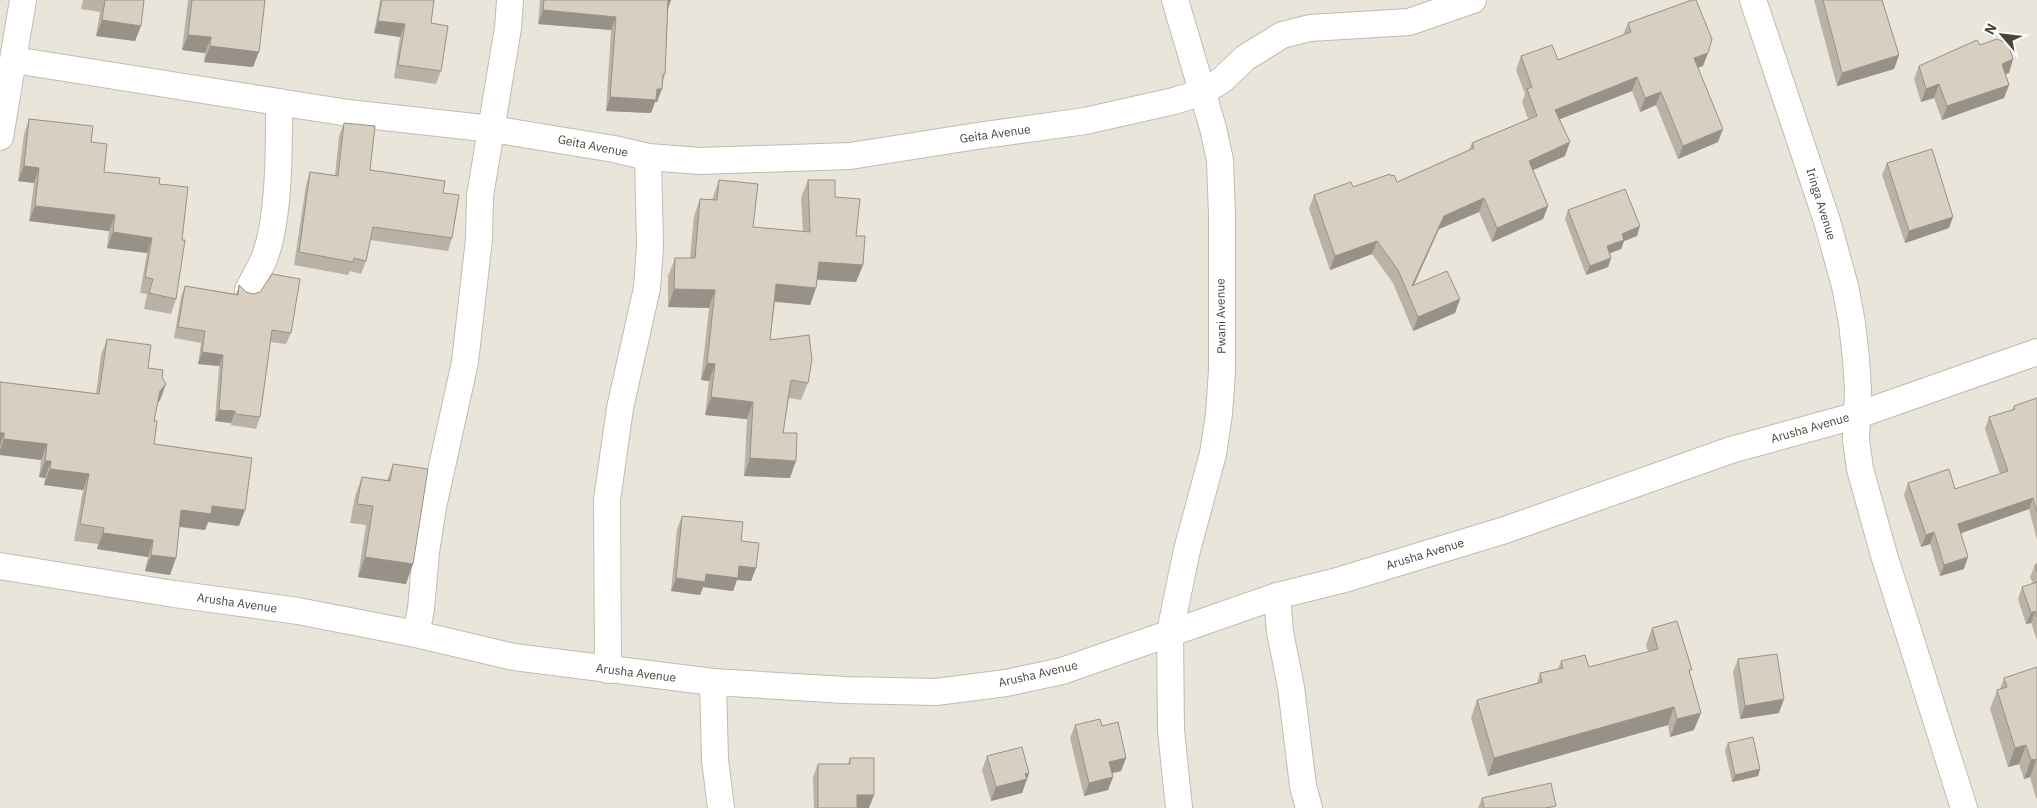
<svg xmlns="http://www.w3.org/2000/svg" width="2037" height="808" font-family="'IBM Plex Sans',sans-serif">
	<rect width="100%" height="100%" fill="#f6f3ec"/>
	<!-- residential -->
	<rect fill="#eae5da" x="0" y="0" width="2037" height="808"/>
	<g fill="none" stroke-linecap="round" stroke-linejoin="round">
		<!-- street casing -->
		<g stroke="#c2bbae" stroke-width="28">
			<g id="street">
				<path d="M 1175,0 L 1213,128 L 1220,160 L 1222,214 L 1222,371 L 1219,414 L 1213,454 L 1187,550 L 1170,632 L 1171,730 L 1179,808"/>
				<path d="M 1753,0 L 1827,221 L 1845,286 L 1852,323 L 1856,359 L 1858,390 L 1856,440 L 1860,469 L 1884,555 L 1964,808"/>
				<path d="M 14,60 L 348,113 L 492,129 L 614,149 L 648,157 L 700,161 L 850,156 L 977,136 L 1085,121 L 1174,101 L 1203,92 L 1222,80 L 1245,58 L 1282,35 L 1310,28 L 1409,22 L 1473,0"/>
				<path d="M 0,137 L 23,0"/>
				<path d="M 248,290 C 253,280 259,270 264,259 C 280,218 279,146 279,102"/>
				<path d="M 0,566 L 174,594 L 298,611 L 416,634 L 514,657 L 713,682 L 845,690 L 936,692 L 1006,683 L 1062,671 L 1277,596 L 1341,580 L 1505,530 L 1731,450 L 1858,415 L 2037,352"/>
				<path d="M 1277,596 L 1280,632 L 1291,687 L 1303,786 L 1309,808"/>
				<path d="M 416,634 L 421,609 L 426,552 L 433,507 L 465,362 L 479,239 L 480,196 L 508,28 L 510,0"/>
				<path d="M 608,670 L 607,500 L 620,408 L 647,288 L 650,246 L 648,157"/>
				<path d="M 713,682 L 715,760 L 721,808"/>
			</g>
		</g>
		<!-- street -->
		<use href="#street" stroke="#fff" stroke-width="26"/>
	</g>
	<!-- wall -->
	<g fill="#bab2a6">
		<path d="M 83,0 L 144,0 L 135,41 L 96,36 L 100,12 L 81,9 Z"/>
		<path d="M 188,0 L 265,0 L 253,67 L 204,62 L 205,53 L 182,50 Z"/>
		<path d="M 380,0 L 434,0 L 431,23 L 441,71 L 436,84 L 394,78 L 400,37 L 374,33 Z"/>
		<path d="M 540,0 L 671,0 L 668,10 L 665,74 L 657,102 L 655,102 L 651,113 L 606,111 L 611,30 L 538,24 Z"/>
		<path d="M 1814,0 L 1882,0 L 1899,55 L 1894,69 L 1837,86 Z"/>
		<path d="M 1628,23 L 1703,66 L 1698,68 L 1718,142 L 1678,159 L 1656,105 L 1640,112 L 1632,91 L 1560,119 L 1565,156 L 1533,170 L 1548,206 L 1543,219 L 1492,242 L 1479,212 L 1439,229 L 1413,286 L 1460,299 L 1455,313 L 1413,331 L 1393,283 L 1372,254 L 1330,270 L 1309,209 L 1314,195 L 1353,187 L 1391,176 L 1397,182 L 1469,150 L 1472,143 L 1528,119 L 1522,102 L 1525,94 L 1516,70 L 1521,56 L 1558,60 L 1623,35 Z"/>
		<path d="M 1980,45 L 2013,59 L 2009,73 L 2005,74 L 2009,85 L 2004,98 L 1942,120 L 1934,98 L 1921,102 L 1914,79 L 1919,66 Z"/>
		<path d="M 29,119 L 91,142 L 104,172 L 159,184 L 182,240 L 176,299 L 171,314 L 144,309 L 147,294 L 140,293 L 147,253 L 107,248 L 109,231 L 29,221 L 34,183 L 18,181 L 24,134 Z"/>
		<path d="M 344,123 L 370,170 L 443,193 L 452,238 L 448,251 L 370,240 L 366,261 L 361,274 L 350,271 L 348,275 L 294,265 L 306,185 L 310,172 L 335,175 L 339,136 Z"/>
		<path d="M 1887,163 L 1949,228 L 1905,243 L 1882,175 Z"/>
		<path d="M 719,180 L 753,227 L 803,232 L 801,198 L 808,180 L 835,197 L 856,236 L 863,265 L 856,282 L 817,280 L 816,288 L 810,305 L 775,302 L 770,340 L 808,383 L 801,400 L 789,398 L 783,433 L 790,478 L 744,476 L 747,419 L 705,415 L 709,381 L 701,380 L 709,308 L 668,307 L 668,276 L 675,258 L 690,258 L 694,216 L 700,199 L 712,200 Z"/>
		<path d="M 1568,210 L 1637,236 L 1624,241 L 1621,249 L 1610,253 L 1611,258 L 1608,267 L 1586,275 L 1565,219 Z"/>
		<path d="M 239,285 L 291,333 L 286,344 L 270,342 L 260,417 L 256,429 L 231,425 L 231,423 L 215,421 L 219,366 L 198,364 L 201,343 L 174,338 L 181,297 L 185,286 L 236,294 Z"/>
		<path d="M 107,339 L 162,377 L 166,384 L 160,400 L 158,403 L 154,421 L 154,444 L 239,526 L 208,522 L 205,530 L 179,527 L 170,575 L 145,571 L 148,557 L 97,549 L 98,544 L 74,541 L 83,490 L 44,485 L 45,478 L 39,477 L 41,460 L 0,455 L 0,382 L 96,394 L 101,355 Z"/>
		<path d="M 2037,398 L 2037,540 L 2029,509 L 1961,533 L 1964,569 L 1940,576 L 1930,544 L 1921,547 L 1904,495 L 1908,483 L 1955,489 L 2000,474 L 1985,429 L 1989,417 L 2012,410 L 2014,406 Z"/>
		<path d="M 393,464 L 406,584 L 358,577 L 366,525 L 350,523 L 355,496 L 362,477 L 387,480 Z"/>
		<path d="M 682,516 L 741,541 L 756,568 L 751,581 L 737,580 L 733,591 L 703,587 L 700,595 L 671,591 L 677,529 Z"/>
		<path d="M 2037,564 L 2037,640 L 2031,623 L 2026,624 L 2018,599 L 2022,587 L 2033,583 L 2030,577 L 2035,565 Z"/>
		<path d="M 1652,628 L 1690,674 L 1694,730 L 1670,737 L 1668,725 L 1488,776 L 1471,718 L 1477,700 L 1537,683 L 1540,673 L 1558,669 L 1561,661 L 1589,667 L 1648,652 L 1646,645 Z"/>
		<path d="M 1738,659 L 1779,713 L 1740,719 L 1733,672 Z"/>
		<path d="M 2037,667 L 2037,798 L 2036,798 L 2030,777 L 2024,779 L 2019,764 L 2008,767 L 1990,709 L 1997,690 L 2000,689 L 2004,678 Z"/>
		<path d="M 1075,725 L 1102,726 L 1126,758 L 1121,771 L 1112,773 L 1113,777 L 1108,790 L 1084,796 L 1070,738 Z"/>
		<path d="M 1728,743 L 1760,769 L 1758,776 L 1732,782 L 1725,750 Z"/>
		<path d="M 987,756 L 1029,773 L 1022,793 L 991,801 L 982,770 Z"/>
		<path d="M 850,758 L 869,808 L 814,808 L 813,777 L 818,764 L 848,764 Z"/>
		<path d="M 1482,798 L 1555,808 L 1478,808 Z"/>
	</g>
	<!-- shaded-wall -->
	<g fill="#979187">
		<path d="M 667,0 L 671,0 L 667,10 Z"/>
		<path d="M 543,10 L 616,17 L 611,30 L 538,24 Z"/>
		<path d="M 102,20 L 141,26 L 135,41 L 96,36 Z"/>
		<path d="M 378,21 L 405,24 L 400,37 L 374,33 Z"/>
		<path d="M 188,35 L 211,37 L 205,53 L 182,50 Z"/>
		<path d="M 210,46 L 259,52 L 253,67 L 204,62 Z"/>
		<path d="M 1708,53 L 1703,66 L 1689,71 L 1694,58 Z"/>
		<path d="M 1899,55 L 1894,69 L 1837,86 L 1842,73 Z"/>
		<path d="M 2013,59 L 2009,73 L 1997,77 L 2002,64 Z"/>
		<path d="M 1637,77 L 1632,91 L 1550,123 L 1555,110 Z"/>
		<path d="M 1939,84 L 1934,98 L 1921,102 L 1926,89 Z"/>
		<path d="M 2009,85 L 2004,98 L 1942,120 L 1947,106 Z"/>
		<path d="M 657,89 L 662,89 L 657,102 L 655,102 L 651,113 L 606,111 L 610,97 Z"/>
		<path d="M 1661,92 L 1656,105 L 1640,112 L 1645,98 Z"/>
		<path d="M 1723,129 L 1718,142 L 1678,159 L 1683,146 Z"/>
		<path d="M 1570,142 L 1565,156 L 1524,174 L 1529,161 Z"/>
		<path d="M 24,166 L 39,168 L 34,183 L 18,181 Z"/>
		<path d="M 1484,198 L 1479,212 L 1439,229 L 1409,296 L 1412,286 L 1444,216 Z"/>
		<path d="M 35,206 L 115,215 L 109,231 L 29,221 Z"/>
		<path d="M 1548,206 L 1543,219 L 1492,242 L 1497,228 Z"/>
		<path d="M 1953,217 L 1949,228 L 1905,243 L 1909,231 Z"/>
		<path d="M 1640,226 L 1637,236 L 1624,241 L 1621,249 L 1603,256 L 1607,246 L 1622,234 Z"/>
		<path d="M 113,232 L 152,238 L 147,253 L 107,248 Z"/>
		<path d="M 1377,241 L 1372,254 L 1330,270 L 1335,256 Z"/>
		<path d="M 1611,258 L 1608,267 L 1586,275 L 1590,266 Z"/>
		<path d="M 819,262 L 863,265 L 856,282 L 812,279 Z"/>
		<path d="M 776,284 L 816,288 L 810,305 L 770,301 Z"/>
		<path d="M 674,289 L 715,290 L 709,308 L 668,307 Z"/>
		<path d="M 1460,299 L 1455,313 L 1413,331 L 1418,317 Z"/>
		<path d="M 202,352 L 223,355 L 219,366 L 198,364 Z"/>
		<path d="M 707,363 L 715,364 L 709,381 L 701,380 Z"/>
		<path d="M 166,384 L 160,400 L 154,407 L 160,391 Z"/>
		<path d="M 711,397 L 753,402 L 747,419 L 705,415 Z"/>
		<path d="M 219,410 L 235,411 L 231,423 L 215,421 Z"/>
		<path d="M 0,433 L 4,433 L 0,446 Z"/>
		<path d="M 4,439 L 47,444 L 41,460 L 0,455 L 0,450 Z"/>
		<path d="M 750,458 L 796,461 L 790,478 L 744,476 Z"/>
		<path d="M 45,461 L 51,461 L 45,478 L 39,477 Z"/>
		<path d="M 50,469 L 89,474 L 83,490 L 44,485 Z"/>
		<path d="M 2033,498 L 2029,509 L 1953,536 L 1958,524 Z"/>
		<path d="M 212,506 L 245,510 L 239,526 L 208,522 L 205,530 L 175,526 L 181,510 Z"/>
		<path d="M 1934,532 L 1930,544 L 1921,547 L 1926,535 Z"/>
		<path d="M 103,533 L 153,540 L 148,557 L 97,549 Z"/>
		<path d="M 151,555 L 176,558 L 170,575 L 145,571 Z"/>
		<path d="M 365,557 L 413,564 L 406,584 L 358,577 Z"/>
		<path d="M 1968,557 L 1964,569 L 1940,576 L 1944,565 Z"/>
		<path d="M 739,566 L 756,568 L 751,581 L 737,580 L 733,591 L 703,587 L 700,595 L 671,591 L 676,578 Z"/>
		<path d="M 2035,611 L 2031,623 L 2026,624 L 2031,613 Z"/>
		<path d="M 1784,699 L 1779,713 L 1740,719 L 1745,706 Z"/>
		<path d="M 1674,707 L 1668,725 L 1488,776 L 1494,758 Z"/>
		<path d="M 1701,713 L 1694,730 L 1670,737 L 1677,719 Z"/>
		<path d="M 2026,745 L 2019,764 L 2008,767 L 2015,748 Z"/>
		<path d="M 1126,758 L 1121,771 L 1104,775 L 1109,762 Z"/>
		<path d="M 2037,758 L 2030,777 L 2024,779 L 2031,760 Z"/>
		<path d="M 1760,769 L 1758,776 L 1732,782 L 1735,775 Z"/>
		<path d="M 1029,773 L 1022,793 L 991,801 L 996,787 Z"/>
		<path d="M 1113,777 L 1108,790 L 1084,796 L 1089,783 Z"/>
		<path d="M 857,795 L 874,795 L 869,808 L 852,808 Z"/>
	</g>
	<!-- building -->
	<g fill="#d8cfc1" stroke="#979187">
		<path d="M 105,0 L 144,0 L 141,26 L 102,20 Z"/>
		<path d="M 192,0 L 265,0 L 259,52 L 210,46 L 211,37 L 188,35 Z"/>
		<path d="M 382,0 L 434,0 L 431,23 L 448,26 L 441,71 L 398,65 L 405,24 L 378,21 Z"/>
		<path d="M 544,0 L 668,0 L 665,74 L 663,74 L 662,89 L 657,89 L 656,100 L 610,97 L 616,17 L 543,10 Z"/>
		<path d="M 1692,0 L 1696,0 L 1712,39 L 1708,53 L 1694,58 L 1723,129 L 1683,146 L 1661,92 L 1645,98 L 1637,77 L 1555,110 L 1570,142 L 1529,161 L 1548,206 L 1497,228 L 1484,198 L 1444,216 L 1412,286 L 1447,271 L 1460,299 L 1418,317 L 1398,270 L 1377,241 L 1335,256 L 1314,195 L 1351,182 L 1353,187 L 1390,174 L 1391,176 L 1394,175 L 1397,182 L 1474,148 L 1472,143 L 1537,116 L 1527,89 L 1532,87 L 1521,56 L 1552,45 L 1558,60 L 1631,32 L 1628,23 Z"/>
		<path d="M 1823,0 L 1882,0 L 1899,55 L 1842,73 Z"/>
		<path d="M 1997,39 L 2008,44 L 2013,59 L 2002,64 L 2009,85 L 1947,106 L 1939,84 L 1926,89 L 1919,66 L 1977,40 L 1980,45 Z"/>
		<path d="M 29,119 L 93,126 L 91,142 L 107,144 L 104,172 L 160,178 L 159,184 L 188,187 L 182,240 L 185,240 L 176,299 L 149,293 L 153,279 L 145,277 L 152,238 L 113,232 L 115,215 L 35,206 L 39,168 L 24,166 Z"/>
		<path d="M 344,123 L 375,126 L 370,170 L 445,181 L 443,193 L 459,195 L 452,238 L 373,227 L 366,261 L 354,258 L 353,262 L 299,252 L 310,172 L 338,176 Z"/>
		<path d="M 1932,149 L 1953,217 L 1909,231 L 1887,163 Z"/>
		<path d="M 719,180 L 758,184 L 753,227 L 810,232 L 808,180 L 835,180 L 835,197 L 860,199 L 856,236 L 865,236 L 863,265 L 819,262 L 816,288 L 776,284 L 770,340 L 809,335 L 812,359 L 808,383 L 791,380 L 783,433 L 797,433 L 796,461 L 750,458 L 753,402 L 711,397 L 715,364 L 707,363 L 715,290 L 674,289 L 675,258 L 695,258 L 700,199 L 717,200 Z"/>
		<path d="M 1625,189 L 1640,226 L 1622,234 L 1624,240 L 1607,246 L 1611,258 L 1590,266 L 1568,210 Z"/>
		<path d="M 272,274 L 300,279 L 291,333 L 272,330 L 260,417 L 235,414 L 235,411 L 219,410 L 223,355 L 202,352 L 205,331 L 178,327 L 185,286 L 238,295 L 239,285 L 246,292 L 253,294 L 260,292 Z"/>
		<path d="M 107,339 L 151,345 L 148,368 L 163,370 L 162,377 L 166,384 L 160,391 L 154,421 L 157,421 L 154,444 L 252,458 L 245,510 L 212,506 L 211,514 L 181,510 L 176,558 L 151,555 L 153,540 L 103,533 L 104,528 L 80,524 L 89,474 L 50,469 L 51,461 L 45,461 L 47,444 L 4,439 L 4,433 L 0,433 L 0,382 L 99,394 Z"/>
		<path d="M 2037,398 L 2037,512 L 2033,498 L 1958,524 L 1968,557 L 1944,565 L 1934,532 L 1926,535 L 1908,483 L 1949,469 L 1955,489 L 2008,471 L 1989,417 L 2015,409 L 2014,406 Z"/>
		<path d="M 393,464 L 428,469 L 413,564 L 365,557 L 373,506 L 357,504 L 362,477 L 390,481 Z"/>
		<path d="M 682,516 L 743,522 L 741,541 L 759,543 L 756,568 L 739,566 L 738,578 L 706,574 L 705,582 L 676,578 Z"/>
		<path d="M 2037,564 L 2037,572 L 2035,565 Z"/>
		<path d="M 2037,582 L 2037,617 L 2035,611 L 2031,613 L 2022,587 Z"/>
		<path d="M 1677,621 L 1692,670 L 1689,670 L 1701,713 L 1677,719 L 1674,707 L 1494,758 L 1477,700 L 1542,682 L 1540,673 L 1563,668 L 1561,661 L 1585,655 L 1589,667 L 1658,649 L 1652,628 Z"/>
		<path d="M 1777,654 L 1784,699 L 1745,706 L 1738,659 Z"/>
		<path d="M 2037,667 L 2037,759 L 2031,760 L 2026,745 L 2015,748 L 1997,690 L 2007,687 L 2004,678 Z"/>
		<path d="M 1100,719 L 1102,726 L 1118,722 L 1126,758 L 1109,762 L 1113,777 L 1089,783 L 1075,725 Z"/>
		<path d="M 1753,737 L 1760,769 L 1735,775 L 1728,743 Z"/>
		<path d="M 1022,747 L 1029,773 L 1025,774 L 1027,779 L 996,787 L 987,756 Z"/>
		<path d="M 850,758 L 874,758 L 874,795 L 857,795 L 857,808 L 818,808 L 818,764 L 850,764 Z"/>
		<path d="M 1551,783 L 1556,806 L 1545,808 L 1484,808 L 1482,798 Z"/>
	</g>
	<g text-anchor="middle" stroke-width="4" stroke-linejoin="round" paint-order="stroke">
		<!-- street labels -->
		<g font-size="12" fill="#4b4439" stroke="#fff">
			<text transform="translate(995 134) rotate(-8)" y="4">Geita Avenue</text>
			<text transform="translate(593 146) rotate(11)" y="4">Geita Avenue</text>
			<text transform="translate(1821 204) rotate(73)" y="4">Iringa Avenue</text>
			<text transform="translate(1221 316) rotate(-91)" y="4">Pwani Avenue</text>
			<text transform="translate(1810 428) rotate(-16)" y="4">Arusha Avenue</text>
			<text transform="translate(1425 554) rotate(-17)" y="4">Arusha Avenue</text>
			<text transform="translate(237 603) rotate(8)" y="4">Arusha Avenue</text>
			<text transform="translate(636 673) rotate(7)" y="4">Arusha Avenue</text>
			<text transform="translate(1038 674) rotate(-13)" y="4">Arusha Avenue</text>
		</g>
	</g>
	<!-- north arrow -->
	<g transform="translate(2002 35) rotate(298)" stroke="#ffffff" stroke-width="4" paint-order="stroke">
	<path d="M0-4L9 19L0 12L-9 19Z" fill="#4b4439"/>
	<text y="-8" font-size="14" font-weight="bold" text-anchor="middle" fill="#4b4439">N</text>
	</g>
</svg>
